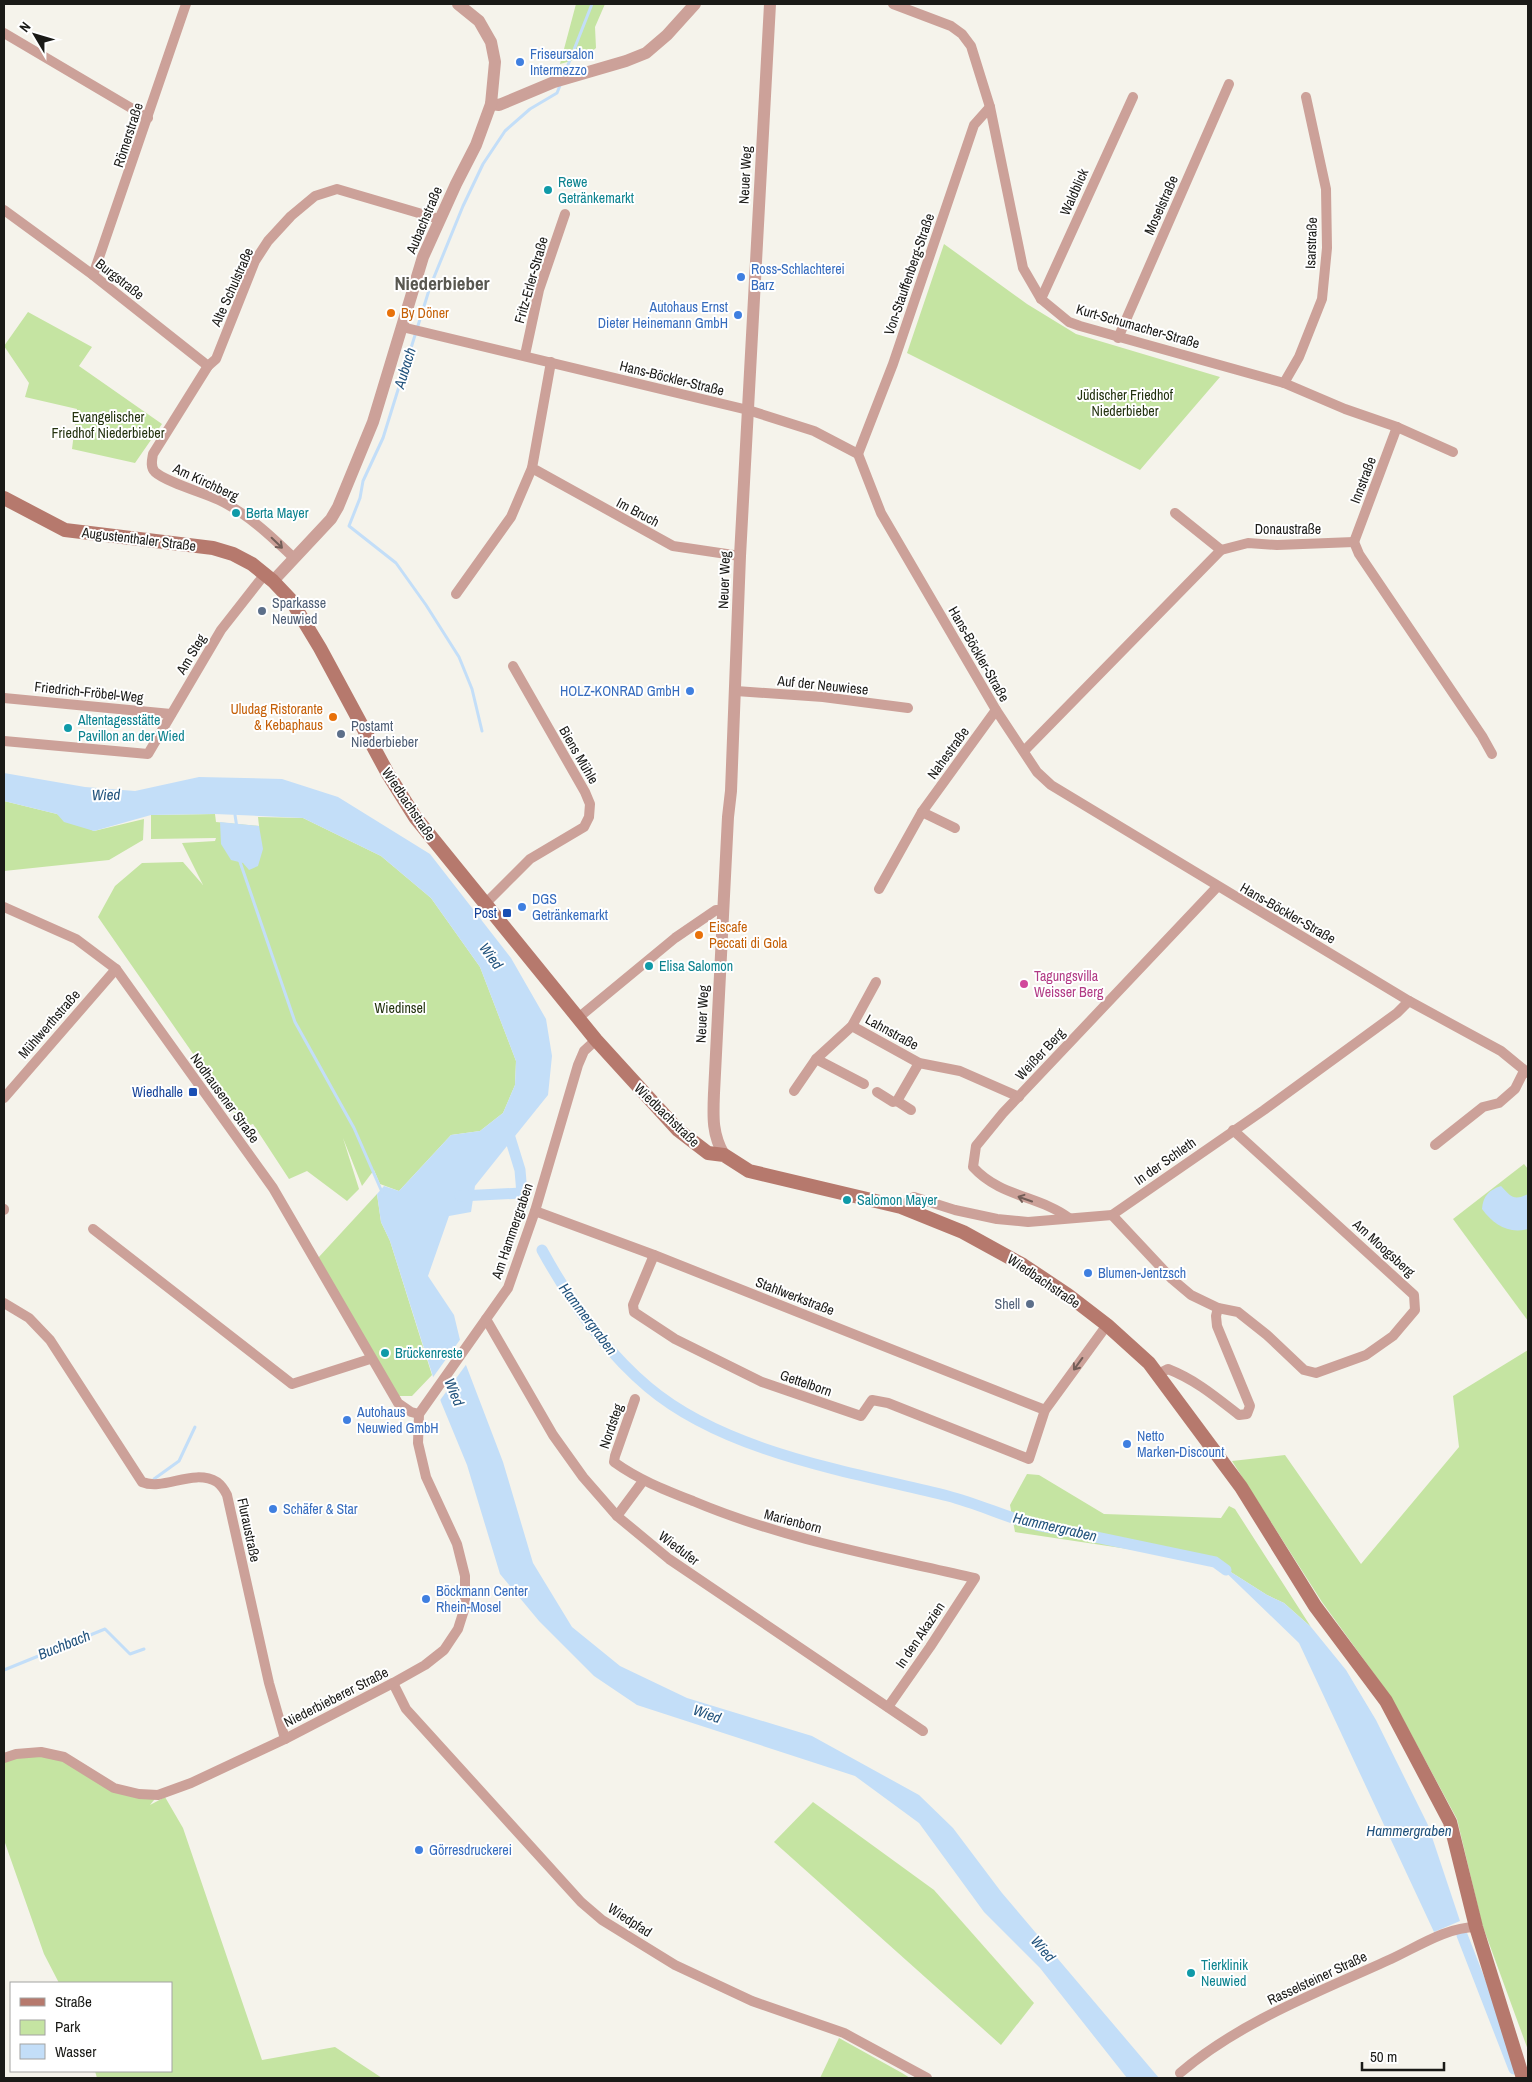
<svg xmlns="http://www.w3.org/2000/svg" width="1532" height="2082" font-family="'Archivo Narrow',sans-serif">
	<rect width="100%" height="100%" fill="#f5f3eb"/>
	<!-- green -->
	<g fill="#c5e4a2">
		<path d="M 576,4 L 605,4 L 595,27 L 596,48 L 585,57 L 560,64 Z"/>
		<path d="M 944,244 L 1027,304 L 1076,334 L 1220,377 L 1140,470 L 907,353 Z"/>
		<path d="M 28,312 L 92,347 L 79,366 L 162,424 L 135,463 L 72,449 L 77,409 L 25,397 L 29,383 L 4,346 Z"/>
		<path d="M 4,801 L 57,814 L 94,831 L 144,819 L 143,840 L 109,860 L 4,871 Z"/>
		<path d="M 215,814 L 216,822 L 259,826 L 258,817 L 303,818 L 381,856 L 431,898 L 480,967 L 516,1061 L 515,1085 L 503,1113 L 480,1131 L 451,1135 L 399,1191 L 380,1184 L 374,1170 L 362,1186 L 343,1138 L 359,1189 L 347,1201 L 307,1171 L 289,1179 L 253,1124 L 244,1127 L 98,917 L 115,886 L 142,863 L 183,862 L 203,885 L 182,843 L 215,841 L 216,838 L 151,839 L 151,815 Z"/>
		<path d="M 1524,1164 L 1528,1169 L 1528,1321 L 1453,1219 Z"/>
		<path d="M 377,1194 L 381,1222 L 390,1241 L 432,1375 L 412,1396 L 398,1396 L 318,1258 Z"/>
		<path d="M 1528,1350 L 1528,2050 L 1482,1924 L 1457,1819 L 1391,1697 L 1322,1602 L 1232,1461 L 1285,1455 L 1361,1564 L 1459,1447 L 1453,1396 Z"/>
		<path d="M 1027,1474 L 1039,1475 L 1104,1514 L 1221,1518 L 1229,1506 L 1235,1509 L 1311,1627 L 1284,1603 L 1267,1595 L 1215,1562 L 1015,1532 L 1010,1505 Z"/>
		<path d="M 16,1754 L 64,1757 L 114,1788 L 158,1795 L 150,1805 L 165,1797 L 183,1828 L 262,2060 L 335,2047 L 382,2078 L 97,2078 L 95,2071 L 171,2071 L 171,1983 L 59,1983 L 44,1954 L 4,1840 L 4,1758 Z"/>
		<path d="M 813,1802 L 934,1890 L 1034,2003 L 1001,2045 L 774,1842 Z"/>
		<path d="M 839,2038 L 902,2073 L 910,2078 L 820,2078 Z"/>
	</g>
	<!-- water -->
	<g fill="#c3def8">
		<path d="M 4,773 L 85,787 L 135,791 L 199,777 L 282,779 L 338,797 L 430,854 L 511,958 L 546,1019 L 552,1056 L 548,1095 L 475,1186 L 471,1212 L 449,1216 L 428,1276 L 454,1315 L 466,1365 L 503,1462 L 533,1563 L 572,1627 L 620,1666 L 687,1698 L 812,1736 L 919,1795 L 953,1828 L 1002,1893 L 1159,2078 L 1127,2078 L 1040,1968 L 984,1912 L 919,1823 L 855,1776 L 637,1705 L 594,1676 L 539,1621 L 500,1574 L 467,1465 L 441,1402 L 390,1241 L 381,1222 L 377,1194 L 384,1186 L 399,1191 L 451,1135 L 480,1131 L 503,1113 L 515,1085 L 516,1061 L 480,967 L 431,898 L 381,856 L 303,818 L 215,814 L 151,815 L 94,831 L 64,822 L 57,814 L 4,801 Z"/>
		<path d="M 220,822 L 259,826 L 263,849 L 258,866 L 249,870 L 243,863 L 231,860 L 221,844 Z"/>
		<path d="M 1501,1186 C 1511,1197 1514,1201 1528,1194 L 1528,1229 C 1508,1234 1494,1225 1482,1209 C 1483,1196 1489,1190 1501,1186 Z"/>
		<path d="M 1215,1562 L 1267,1595 L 1284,1603 L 1311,1627 L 1346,1670 L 1376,1720 L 1428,1825 L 1460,1921 L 1434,1932 L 1299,1643 Z"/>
	</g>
	<!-- pier -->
	<path fill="#f5f3eb" d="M 462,1337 L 468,1362 L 438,1403 L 431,1380 Z"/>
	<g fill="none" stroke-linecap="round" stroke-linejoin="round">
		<!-- stream -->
		<g stroke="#c3def8" stroke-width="3">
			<path d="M 564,75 L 592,4"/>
			<path d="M 482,731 L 472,689 L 459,657 L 426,605 L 396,563 L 349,526 L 360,498 L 363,481 L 383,438 L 430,287 L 463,206 L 483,164 L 505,131 L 530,109 L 557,93 L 561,83"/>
			<path d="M 235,815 L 237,828"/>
			<path d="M 239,859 L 295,1022 L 354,1128 L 382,1192"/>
			<path d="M 154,1479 L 179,1461 L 195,1427"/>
			<path d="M 4,1670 L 105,1629 L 130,1654 L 144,1649"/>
		</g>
		<!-- canal -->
		<g stroke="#c3def8" stroke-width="11">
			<path d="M 507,1128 L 520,1170 L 523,1206"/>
			<path d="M 460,1196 L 521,1193"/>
			<path d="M 542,1250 C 570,1301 603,1349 648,1387 C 726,1453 852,1472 948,1496 C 975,1503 999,1514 1025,1522 C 1045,1528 1066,1530 1086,1535 C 1129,1544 1172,1553 1215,1562 L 1226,1570"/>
			<path d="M 1462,1935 L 1514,2069"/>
		</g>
		<!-- minor -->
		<g stroke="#cca199" stroke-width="10">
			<path d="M 893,4 L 951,26 L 962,34 L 971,46 L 990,107 L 1023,268 L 1041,299 L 1069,322 L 1080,326 L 1284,383 L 1345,409 L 1397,427 L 1453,452"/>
			<path d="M 4,33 L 148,118"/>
			<path d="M 4,210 L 93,275 L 208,366 L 216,359 L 255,261 L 268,241 L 291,216 L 315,196 L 337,189 L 439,219"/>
			<path d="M 93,275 L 186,4"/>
			<path d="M 1041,299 L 1133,97"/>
			<path d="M 402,327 L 748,410 L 814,431 L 858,454 L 881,513 L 996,710 L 1037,772 L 1051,785 L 1409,1001 L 1501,1051 L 1528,1073"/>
			<path d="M 1118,338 L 1229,84"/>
			<path d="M 525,355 L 539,290 L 565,214"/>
			<path d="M 551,362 L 532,468 L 673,546 L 740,556"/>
			<path d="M 208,366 L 153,454 C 152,460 150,467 155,472 C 166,482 204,493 219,500 C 248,514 271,536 293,557"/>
			<path d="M 1284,383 L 1299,357 L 1322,299 L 1327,248 L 1326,189 L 1306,97"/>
			<path d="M 858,454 L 893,364 L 974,125 L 990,107"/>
			<path d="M 1175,513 L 1221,550"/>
			<path d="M 1354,542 L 1359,554 L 1482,736 L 1492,754"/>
			<path d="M 1354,542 L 1397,427"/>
			<path d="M 456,594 L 511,517 L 532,468"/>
			<path d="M 736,691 L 823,697 L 908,708"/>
			<path d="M 4,698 L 171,714"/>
			<path d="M 4,741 L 148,754 L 221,630 L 265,574"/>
			<path d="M 1024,751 L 1221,550 L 1248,543 L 1277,545 L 1354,542"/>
			<path d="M 922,812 L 955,828"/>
			<path d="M 879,889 L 922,812 L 996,710"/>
			<path d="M 484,905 L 530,859 L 584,827 L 589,817 L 590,804 L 585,792 L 513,666"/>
			<path d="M 4,907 L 76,939 L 116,969 L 273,1188 L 398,1403 L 411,1412 L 419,1414"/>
			<path d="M 578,1018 L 675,938 L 716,910 L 723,910"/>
			<path d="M 852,1026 L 919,1063 L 960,1071 L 1019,1097"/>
			<path d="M 816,1059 L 864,1084"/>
			<path d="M 794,1091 L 816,1059 L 852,1026 L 876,982"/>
			<path d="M 877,1092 L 893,1102 L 897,1101 L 919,1063"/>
			<path d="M 4,1098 L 116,969"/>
			<path d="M 897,1101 L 911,1110"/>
			<path d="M 1435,1145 L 1483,1107 L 1499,1103 L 1515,1089 L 1524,1071"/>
			<path d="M 901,1207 L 914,1197 L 955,1210 L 997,1219 L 1028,1222 L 1112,1215 L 1264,1110 L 1397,1013 L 1409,1001"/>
			<path d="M 4,1209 L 4,1210"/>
			<path d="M 535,1211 L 654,1255 L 1045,1410"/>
			<path d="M 1112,1215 L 1172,1279 L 1191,1295 L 1218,1308 L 1238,1312 L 1267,1335 L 1304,1370 L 1316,1373 L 1366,1355 L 1393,1336 L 1415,1310 L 1414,1295 L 1233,1130"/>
			<path d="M 1069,1218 C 1040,1196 1000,1197 973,1167 L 976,1146 L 1003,1113 L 1217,887"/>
			<path d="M 93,1229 L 292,1384 L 370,1359"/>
			<path d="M 654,1255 L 633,1305 L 634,1312 L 675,1339 L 762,1382 L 861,1416 L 872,1400 L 888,1403 L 1029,1459 L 1045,1410 L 1107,1325"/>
			<path d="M 4,1303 L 29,1318 L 50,1340 L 142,1482 C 164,1491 193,1468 217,1482 C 221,1485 225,1491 227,1495 L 269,1683 L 285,1739"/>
			<path d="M 486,1319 L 553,1435 L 583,1477 L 617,1516 L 669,1559 L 923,1731"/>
			<path d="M 1158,1374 L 1168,1369 C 1196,1380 1216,1397 1239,1415 L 1247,1414 L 1250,1406 L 1217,1326 L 1216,1316 L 1218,1308"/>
			<path d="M 635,1399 L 615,1456 L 614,1462 C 639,1480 665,1490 693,1501 C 783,1539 879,1556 975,1578 L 930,1647 L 888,1707"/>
			<path d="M 617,1516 L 643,1481"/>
			<path d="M 393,1683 L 406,1709 L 581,1902 L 602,1920 L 675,1965 L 752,2001 L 844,2033 L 927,2078"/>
			<path d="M 4,1758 L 16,1754 L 41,1752 L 64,1757 L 114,1788 L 139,1794 L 158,1795 L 191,1783 L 285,1739 L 393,1683 L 425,1665 L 444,1650 L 458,1629 L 465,1607 L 465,1576 L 457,1544 L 426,1477 L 418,1443 L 419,1414 L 508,1288 L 535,1211 L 578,1065 L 584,1051 L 596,1040"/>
			<path d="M 1180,2073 C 1241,2021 1319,1992 1391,1959 C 1417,1947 1447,1927 1476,1927"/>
		</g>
		<!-- tertiary -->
		<g stroke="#cca199" stroke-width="12">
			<path d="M 491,104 L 499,105 L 554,82 L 626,61 L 646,53 L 667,35 L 695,4"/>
			<path d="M 273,581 L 331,519 L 338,507 L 373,422 L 423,257 L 456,184 L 476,145 L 491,104 L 495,62 L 491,42 L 479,21 L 458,4"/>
			<path d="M 724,1155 C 712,1134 713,1117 714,1093 L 728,817 L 731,791 L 740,556 L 770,4"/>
		</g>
		<!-- secondary -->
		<path stroke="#b6796d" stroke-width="14" d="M 4,498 L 65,530 L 213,548 L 233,554 L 252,564 L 273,581 L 291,600 L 320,648 L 388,774 L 415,817 L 596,1040 L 678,1130 L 708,1153 L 724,1155 L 749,1171 L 901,1207 L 963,1232 L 1023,1265 L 1068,1295 L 1107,1325 L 1149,1363 L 1241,1487 L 1315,1606 L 1386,1701 L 1450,1822 L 1476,1927 L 1523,2078"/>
	</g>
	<!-- one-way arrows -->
	<defs><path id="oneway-shaft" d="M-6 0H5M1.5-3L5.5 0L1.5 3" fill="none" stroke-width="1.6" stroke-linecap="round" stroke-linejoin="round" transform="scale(1.25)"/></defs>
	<g stroke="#735e58">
		<use href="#oneway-shaft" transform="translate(277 543) rotate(44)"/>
		<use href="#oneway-shaft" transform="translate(1025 1199) rotate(-161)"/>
		<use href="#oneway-shaft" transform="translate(1078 1364) rotate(126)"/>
	</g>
	<!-- markers -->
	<g fill="#3f7fe0" stroke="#fff" stroke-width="2">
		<circle cx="520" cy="62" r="5"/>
		<circle cx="741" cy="277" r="5"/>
		<circle cx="738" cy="315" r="5"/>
		<circle cx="690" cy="691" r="5"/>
		<circle cx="522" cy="907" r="5"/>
		<circle cx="1088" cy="1273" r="5"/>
		<circle cx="347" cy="1420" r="5"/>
		<circle cx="1127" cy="1444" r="5"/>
		<circle cx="273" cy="1509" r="5"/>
		<circle cx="426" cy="1599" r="5"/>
		<circle cx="419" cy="1850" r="5"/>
	</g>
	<g fill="#0f9aa8" stroke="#fff" stroke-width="2">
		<circle cx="548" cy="190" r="5"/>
		<circle cx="236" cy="513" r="5"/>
		<circle cx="68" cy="728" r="5"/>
		<circle cx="649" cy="966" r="5"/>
		<circle cx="847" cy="1200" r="5"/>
		<circle cx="385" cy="1353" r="5"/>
		<circle cx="1191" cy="1973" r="5"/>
	</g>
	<g fill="#e8710a" stroke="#fff" stroke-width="2">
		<circle cx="391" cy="313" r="5"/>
		<circle cx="333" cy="717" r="5"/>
		<circle cx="699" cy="935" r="5"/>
	</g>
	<g fill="#5c6f8a" stroke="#fff" stroke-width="2">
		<circle cx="262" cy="611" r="5"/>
		<circle cx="341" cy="734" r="5"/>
		<circle cx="1030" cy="1304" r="5"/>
	</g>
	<g fill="#1a4fb4" stroke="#fff" stroke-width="2">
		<rect x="502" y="908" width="10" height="10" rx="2.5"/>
		<rect x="188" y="1087" width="10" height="10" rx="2.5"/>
	</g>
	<circle fill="#d1479c" stroke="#fff" stroke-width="2" cx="1024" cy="984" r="5"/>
	<g text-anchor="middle" stroke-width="4" stroke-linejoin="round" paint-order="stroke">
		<!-- shop labels -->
		<g font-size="14" fill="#366cbe" stroke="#fff" text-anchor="start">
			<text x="530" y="59">Friseursalon<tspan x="530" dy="16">Intermezzo</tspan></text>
			<text x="751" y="274">Ross-Schlachterei<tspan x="751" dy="16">Barz</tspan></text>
			<text x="728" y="312" text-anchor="end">Autohaus Ernst<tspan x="728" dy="16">Dieter Heinemann GmbH</tspan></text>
			<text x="680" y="696" text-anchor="end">HOLZ-KONRAD GmbH</text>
			<text x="532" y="904">DGS<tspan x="532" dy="16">Getränkemarkt</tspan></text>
			<text x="1098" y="1278">Blumen-Jentzsch</text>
			<text x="357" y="1417">Autohaus<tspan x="357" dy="16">Neuwied GmbH</tspan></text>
			<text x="1137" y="1441">Netto<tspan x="1137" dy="16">Marken-Discount</tspan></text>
			<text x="283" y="1514">Schäfer &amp; Star</text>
			<text x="436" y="1596">Böckmann Center<tspan x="436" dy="16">Rhein-Mosel</tspan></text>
			<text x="429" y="1855">Görresdruckerei</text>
		</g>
		<!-- street labels -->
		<g font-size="14" fill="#1a1a17" stroke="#fff">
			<text transform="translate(128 135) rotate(-72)" y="5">Römerstraße</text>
			<text transform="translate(745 175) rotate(-87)" y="5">Neuer Weg</text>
			<text transform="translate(1074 192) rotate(-66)" y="5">Waldblick</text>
			<text transform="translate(1161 205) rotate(-66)" y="5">Moselstraße</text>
			<text transform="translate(424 220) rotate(-67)" y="5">Aubachstraße</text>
			<text transform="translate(1311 243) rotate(-88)" y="5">Isarstraße</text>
			<text transform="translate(909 274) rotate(-71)" y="5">Von-Stauffenberg-Straße</text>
			<text transform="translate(120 279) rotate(38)" y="5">Burgstraße</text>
			<text transform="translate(531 280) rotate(-74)" y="5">Fritz-Erler-Straße</text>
			<text transform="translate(232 287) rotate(-66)" y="5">Alte Schulstraße</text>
			<text transform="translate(1138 326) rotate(16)" y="5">Kurt-Schumacher-Straße</text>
			<text transform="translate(672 378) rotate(14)" y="5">Hans-Böckler-Straße</text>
			<text transform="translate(1363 480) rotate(-69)" y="5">Innstraße</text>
			<text transform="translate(206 482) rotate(25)" y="5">Am Kirchberg</text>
			<text transform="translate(638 512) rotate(28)" y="5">Im Bruch</text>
			<text x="1288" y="534">Donaustraße</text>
			<text transform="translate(139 539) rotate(7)" y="5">Augustenthaler Straße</text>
			<text transform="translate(724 580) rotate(-88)" y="5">Neuer Weg</text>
			<text transform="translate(191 654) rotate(-59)" y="5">Am Steg</text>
			<text transform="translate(979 654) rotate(60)" y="5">Hans-Böckler-Straße</text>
			<text transform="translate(823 685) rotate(6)" y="5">Auf der Neuwiese</text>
			<text transform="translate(89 692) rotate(6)" y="5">Friedrich-Fröbel-Weg</text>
			<text transform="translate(948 753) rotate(-54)" y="5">Nahestraße</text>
			<text transform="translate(579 755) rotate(60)" y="5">Biens Mühle</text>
			<text transform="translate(409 804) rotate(56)" y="5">Wiedbachstraße</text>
			<text transform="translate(1288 913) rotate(30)" y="5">Hans-Böckler-Straße</text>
			<text transform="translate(702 1014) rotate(-87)" y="5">Neuer Weg</text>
			<text transform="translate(49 1024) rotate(-49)" y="5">Mühlwerthstraße</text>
			<text transform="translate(892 1032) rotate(29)" y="5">Lahnstraße</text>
			<text transform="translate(1040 1054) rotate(-47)" y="5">Weißer Berg</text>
			<text transform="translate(225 1098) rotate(54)" y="5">Nodhausener Straße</text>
			<text transform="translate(667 1115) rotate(44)" y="5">Wiedbachstraße</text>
			<text transform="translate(1165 1161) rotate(-35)" y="5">In der Schleth</text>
			<text transform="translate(512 1231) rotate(-71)" y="5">Am Hammergraben</text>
			<text transform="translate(1384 1248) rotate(42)" y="5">Am Moogsberg</text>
			<text transform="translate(1044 1281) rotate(34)" y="5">Wiedbachstraße</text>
			<text transform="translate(795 1296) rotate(21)" y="5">Stahlwerkstraße</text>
			<text transform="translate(806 1383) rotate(19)" y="5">Gettelborn</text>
			<text transform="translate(611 1426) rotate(-71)" y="5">Nordsteg</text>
			<text transform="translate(793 1521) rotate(15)" y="5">Marienborn</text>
			<text transform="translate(249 1530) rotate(78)" y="5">Fluraustraße</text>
			<text transform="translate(679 1548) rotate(37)" y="5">Wiedufer</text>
			<text transform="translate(920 1635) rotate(-56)" y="5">In den Akazien</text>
			<text transform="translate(336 1697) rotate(-27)" y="5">Niederbieberer Straße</text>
			<text transform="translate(630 1920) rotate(33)" y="5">Wiedpfad</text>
			<text transform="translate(1317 1978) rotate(-25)" y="5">Rasselsteiner Straße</text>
		</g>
		<!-- culture labels -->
		<g font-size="14" fill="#0d838f" stroke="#fff" text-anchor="start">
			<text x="558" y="187">Rewe<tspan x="558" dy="16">Getränkemarkt</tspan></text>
			<text x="246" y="518">Berta Mayer</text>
			<text x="78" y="725">Altentagesstätte<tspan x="78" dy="16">Pavillon an der Wied</tspan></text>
			<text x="659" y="971">Elisa Salomon</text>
			<text x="857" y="1205">Salomon Mayer</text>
			<text x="395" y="1358">Brückenreste</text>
			<text x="1201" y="1970">Tierklinik<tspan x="1201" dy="16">Neuwied</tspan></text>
		</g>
		<!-- food labels -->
		<g font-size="14" fill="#c56008" stroke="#fff" text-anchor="start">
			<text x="401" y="318">By Döner</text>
			<text x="323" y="714" text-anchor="end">Uludag Ristorante<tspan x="323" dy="16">&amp; Kebaphaus</tspan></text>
			<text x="709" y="932">Eiscafe<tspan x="709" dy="16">Peccati di Gola</tspan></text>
		</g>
		<!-- park labels -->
		<g font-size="14" fill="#23320f" stroke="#fff">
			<text x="1125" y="400">Jüdischer Friedhof<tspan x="1125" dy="16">Niederbieber</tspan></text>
			<text x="108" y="422">Evangelischer<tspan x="108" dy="16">Friedhof Niederbieber</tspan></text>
			<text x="400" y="1013">Wiedinsel</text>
		</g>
		<!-- service labels -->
		<g font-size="14" fill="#4e5e75" stroke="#fff" text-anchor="start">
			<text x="272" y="608">Sparkasse<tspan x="272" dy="16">Neuwied</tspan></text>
			<text x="351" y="731">Postamt<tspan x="351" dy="16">Niederbieber</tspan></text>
			<text x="1020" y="1309" text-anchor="end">Shell</text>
		</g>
		<!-- transit labels -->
		<g font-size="14" fill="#164399" stroke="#fff" text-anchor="end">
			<text x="497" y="918">Post</text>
			<text x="183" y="1097">Wiedhalle</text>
		</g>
		<!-- hotel labels -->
		<g font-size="14" fill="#b23c85" stroke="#fff" text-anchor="start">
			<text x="1034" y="981">Tagungsvilla<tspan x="1034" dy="16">Weisser Berg</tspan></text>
		</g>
		<!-- water labels -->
		<g font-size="15" font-style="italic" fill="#22537d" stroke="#fff">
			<text transform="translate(405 368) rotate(-73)" y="5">Aubach</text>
			<text transform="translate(106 795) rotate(-1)" y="5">Wied</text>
			<text transform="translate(491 956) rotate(54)" y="5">Wied</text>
			<text transform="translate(588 1319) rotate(53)" y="5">Hammergraben</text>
			<text transform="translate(454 1392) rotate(68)" y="5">Wied</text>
			<text transform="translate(1055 1527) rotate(13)" y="5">Hammergraben</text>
			<text transform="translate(64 1645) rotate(-22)" y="5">Buchbach</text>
			<text transform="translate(707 1714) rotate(19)" y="5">Wied</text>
			<text x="1409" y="1836">Hammergraben</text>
			<text transform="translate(1043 1949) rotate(50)" y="5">Wied</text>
		</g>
		<!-- district labels -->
		<g font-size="19" font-weight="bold" fill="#585750" stroke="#fff">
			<text x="442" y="290">Niederbieber</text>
		</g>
	</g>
	<!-- border -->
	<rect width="1532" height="2082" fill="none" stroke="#1a1a17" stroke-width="10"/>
	<!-- legend -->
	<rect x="10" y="1982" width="162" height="90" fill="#ffffff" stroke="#a3a3a2"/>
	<rect x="20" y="1998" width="25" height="8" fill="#b6796d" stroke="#a3a3a2"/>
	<text x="55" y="2007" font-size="15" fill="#1a1a17">Straße</text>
	<rect x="20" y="2020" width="25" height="15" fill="#c5e4a2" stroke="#a3a3a2"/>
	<text x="55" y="2032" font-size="15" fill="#1a1a17">Park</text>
	<rect x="20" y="2044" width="25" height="15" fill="#c3def8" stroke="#a3a3a2"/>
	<text x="55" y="2057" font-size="15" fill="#1a1a17">Wasser</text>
	<!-- north arrow -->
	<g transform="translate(35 35) rotate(308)" stroke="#ffffff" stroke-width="4" paint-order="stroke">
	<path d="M0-4L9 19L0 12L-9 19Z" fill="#1a1a17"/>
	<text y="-8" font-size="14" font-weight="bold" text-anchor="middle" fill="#1a1a17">N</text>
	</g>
	<!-- scale -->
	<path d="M1362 2062v8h82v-8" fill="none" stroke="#1a1a17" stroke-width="2.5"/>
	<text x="1370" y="2062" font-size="15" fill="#1a1a17" stroke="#ffffff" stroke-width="4" paint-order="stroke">50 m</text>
</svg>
